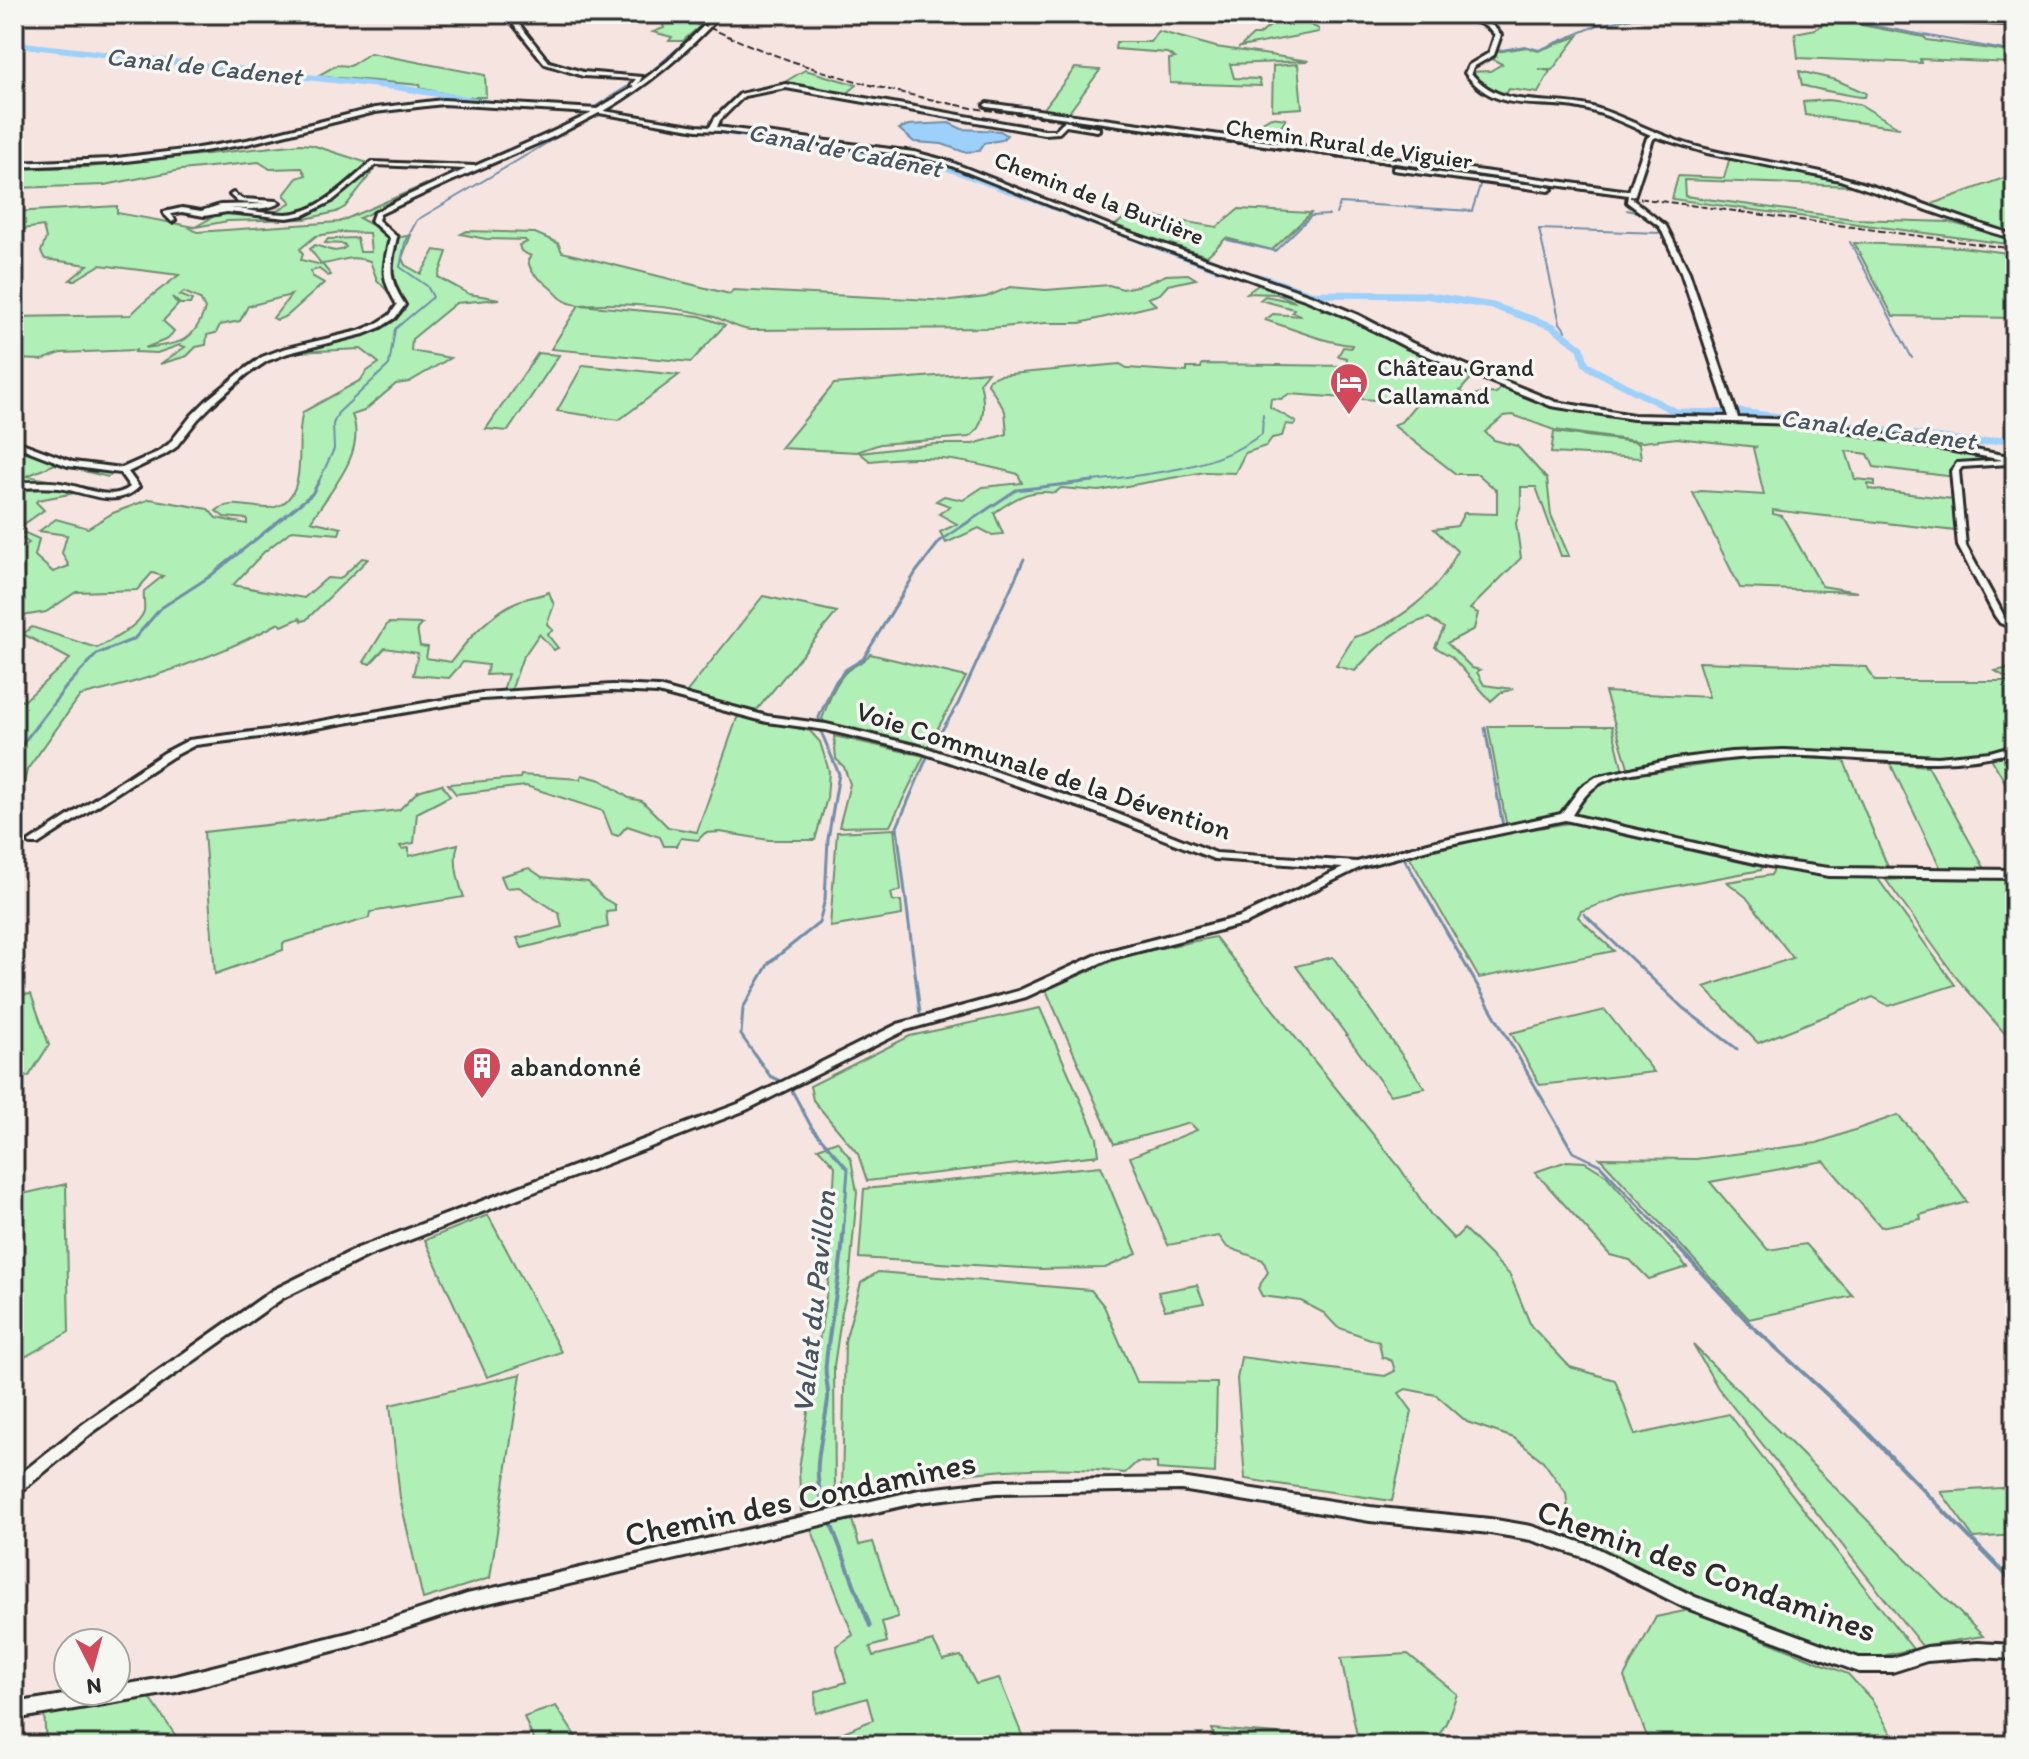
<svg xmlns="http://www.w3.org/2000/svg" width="2029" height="1759" font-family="Itim,sans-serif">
	<rect width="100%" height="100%" fill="#f6e4e1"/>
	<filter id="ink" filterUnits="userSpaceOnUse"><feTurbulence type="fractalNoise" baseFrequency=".0125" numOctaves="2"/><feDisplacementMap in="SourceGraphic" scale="16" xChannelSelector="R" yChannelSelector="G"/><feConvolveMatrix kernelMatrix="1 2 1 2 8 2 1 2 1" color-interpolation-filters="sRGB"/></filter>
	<g filter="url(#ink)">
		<!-- green -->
		<g fill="#b0efb6" stroke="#6e8d70" stroke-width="2" fill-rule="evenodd">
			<path d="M 653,14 L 677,14 L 700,26 L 683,41 L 669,41 L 672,37 L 653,32 L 664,28 L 661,20 L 646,20 Z"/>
			<path d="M 1276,21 L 1307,23 L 1319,29 L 1319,32 L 1240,47 L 1253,35 L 1259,35 Z"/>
			<path d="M 1825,23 L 1856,24 L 1924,37 L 1927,40 L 1998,50 L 2005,52 L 2011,63 L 1920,59 L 1921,63 L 1798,58 L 1795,33 L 1816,29 Z"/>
			<path d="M 1158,31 L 1216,47 L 1309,61 L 1230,64 L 1234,78 L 1259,79 L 1261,86 L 1170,83 L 1169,59 L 1175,58 L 1167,53 L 1115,49 L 1116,42 L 1150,42 Z"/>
			<path d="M 1578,36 L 1552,70 L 1539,69 L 1550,71 L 1538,93 L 1509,89 L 1505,96 L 1483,88 L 1469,72 L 1490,71 L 1502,64 L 1490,58 L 1496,52 L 1527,47 L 1538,51 Z"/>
			<path d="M 370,53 L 485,75 L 486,97 L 462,97 L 419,88 L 420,85 L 317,76 L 337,65 L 350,66 Z"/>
			<path d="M 1298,64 L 1302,108 L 1272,110 L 1273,66 Z"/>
			<path d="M 1075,68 L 1100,70 L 1070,111 L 1064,114 L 1042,111 Z"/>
			<path d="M 805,70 L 857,85 L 844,96 L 783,83 Z"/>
			<path d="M 1799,71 L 1836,80 L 1866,93 L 1865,97 C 1860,98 1810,88 1802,85 Z"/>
			<path d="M 1827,100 L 1859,104 L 1900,128 L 1805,115 L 1803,102 Z"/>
			<path d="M 1271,117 L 1286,119 L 1271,143 L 1209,135 L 1245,132 Z"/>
			<path d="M 300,144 L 312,145 L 377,166 L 345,207 L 336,212 L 305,219 L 228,221 L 190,228 L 197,232 L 339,222 L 426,184 L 431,186 L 359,218 L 383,231 L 391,241 C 386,261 381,276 392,296 L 377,280 L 370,261 C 346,254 343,262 322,264 L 331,275 L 328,276 L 319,269 L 311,271 L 312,276 L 324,283 L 287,316 L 277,320 L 273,318 L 291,295 L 248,306 L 240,321 L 220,325 L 216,333 L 207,335 L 206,345 L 196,347 L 187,356 L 160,364 L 185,347 L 180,345 L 157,353 L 135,352 L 136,350 L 61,353 L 42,360 L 14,359 L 14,317 L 131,315 C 141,302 165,286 179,275 L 100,265 L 75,280 L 70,280 L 88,265 L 45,259 L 41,252 L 46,238 L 43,226 L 23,229 L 14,237 L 14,212 L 117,206 L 117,213 L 195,227 L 220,213 L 277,211 L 291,202 L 284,195 L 297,178 L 306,175 L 302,168 L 270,169 L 259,162 L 181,170 L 105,185 L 14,188 L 14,169 L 88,167 ZM 341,232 L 369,233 L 371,252 L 360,252 L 357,238 L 328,239 L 325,243 L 344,244 L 346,247 C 335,255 326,248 315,245 L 310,249 L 322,265 L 301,260 L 303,254 L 300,249 L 316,236 ZM 184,292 L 200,299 L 205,309 C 193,344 180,343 145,348 L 168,339 L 174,331 L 163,321 L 178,305 L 172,297 L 180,304 L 190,304 L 192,300 L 180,295 Z"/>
			<path d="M 1730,157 L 1816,175 L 1853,186 L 1684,180 L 1685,196 L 1854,219 L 1949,222 L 2015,240 L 2015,245 L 1672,199 L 1678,176 L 1724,178 Z"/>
			<path d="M 2012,175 L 2015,176 L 2015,235 L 1926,206 Z"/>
			<path d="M 1239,209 L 1311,213 L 1272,250 L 1226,238 L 1207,256 L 1114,226 L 1131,213 L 1217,227 Z"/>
			<path d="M 467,231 L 535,233 L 558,243 L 562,252 L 730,294 L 733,290 L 951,301 L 986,297 L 1010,287 L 1046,290 L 1109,285 L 1123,289 L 1145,284 L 1166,275 L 1188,274 L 1196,279 L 1168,285 L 1160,294 L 1148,298 L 1156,305 L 1080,323 L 1045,323 L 990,328 L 751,330 C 733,328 727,320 711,316 C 677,306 616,302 580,305 L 700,316 L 725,325 L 691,362 L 551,349 L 579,305 C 560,303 560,295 547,285 C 537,276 531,275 528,260 L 531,256 L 521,251 L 519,245 L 527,242 L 525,240 L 486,239 L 461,234 Z"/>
			<path d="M 411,235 L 402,258 L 405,265 L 421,274 L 435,250 L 447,252 L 438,277 L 469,294 L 500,299 L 456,303 L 412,339 L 411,351 L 450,358 L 409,382 L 396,384 L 364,411 L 352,415 C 367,452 331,490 311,521 L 341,528 L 339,534 L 292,530 L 264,552 L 233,585 L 304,598 L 327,578 L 340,579 L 362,558 L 368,559 L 306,620 L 302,621 L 300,618 L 282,626 L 279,623 C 215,658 150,680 80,696 L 27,770 L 22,792 L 15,795 L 21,832 L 14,836 L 14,699 L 24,701 L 70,659 L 23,634 L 32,627 L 97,648 C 110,641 140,626 144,611 C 145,605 143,597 144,591 L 163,576 L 152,573 L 137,590 L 76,592 L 46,612 L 16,617 L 14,552 L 29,543 L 20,537 L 23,532 L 39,539 L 35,556 L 53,572 L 69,566 L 62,553 L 67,535 L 39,531 L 56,519 L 88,528 L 113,513 L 150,499 L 208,509 L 216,518 L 247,524 L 247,519 L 224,517 L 216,511 C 235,495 263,516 282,504 C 309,488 294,438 303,412 L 361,380 L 366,372 L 379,363 L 361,349 L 295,352 L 275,357 C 311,345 386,341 406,307 L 389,278 L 396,238 Z"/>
			<path d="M 1854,243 L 1961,247 L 2015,254 L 2015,318 L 1893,316 Z"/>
			<path d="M 1261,283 L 1322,305 L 1321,310 L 1346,315 L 1412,350 L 1474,375 L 1460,391 L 1467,395 L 1496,393 L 1503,386 L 1542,402 L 1590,414 L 1631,419 L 1801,424 L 1948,447 L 2015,462 L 1960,462 L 1953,469 L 1953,476 L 1947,476 L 1874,467 L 1868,454 L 1846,451 L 1855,479 L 1875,481 L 1875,485 L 1868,484 L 1869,489 L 1952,499 L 1956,531 L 1773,510 L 1773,514 L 1782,516 L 1822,586 L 1857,592 L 1740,588 L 1693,493 L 1701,491 L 1764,495 L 1753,448 L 1757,447 L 1677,438 L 1643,442 L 1554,430 L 1513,415 L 1504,416 L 1485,432 L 1494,440 L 1517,446 L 1547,479 L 1551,515 L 1569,556 L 1561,556 L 1536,487 L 1521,487 L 1521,505 L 1516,523 L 1521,558 L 1470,609 L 1478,613 L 1474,629 L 1447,643 L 1472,668 L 1480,670 L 1477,672 L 1484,685 L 1513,689 L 1500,693 L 1491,701 L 1452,657 L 1435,647 L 1444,628 L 1429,618 C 1397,627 1376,647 1355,671 L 1336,666 L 1354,637 C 1395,626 1441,591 1457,551 L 1434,529 L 1457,526 L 1464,513 L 1497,514 L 1497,491 L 1478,474 L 1456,474 L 1393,425 L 1401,422 L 1421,398 L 1390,401 L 1289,394 L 1281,399 L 1271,398 L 1270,407 L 1296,422 L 1294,425 L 1286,424 L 1282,436 L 1272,438 L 1266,446 L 1245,453 L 1235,473 L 1205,472 L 1099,491 L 1061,488 L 1055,493 C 1029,489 1015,498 994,513 L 1003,534 L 992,535 L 979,528 L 946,543 L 940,532 L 957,524 L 939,514 L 950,506 L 936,501 L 944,496 L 963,500 L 983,487 L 1022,483 L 1018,474 C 961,459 929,454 870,461 L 860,453 L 935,444 L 973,444 L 1007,434 L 1005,411 L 988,384 L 989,379 L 999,375 L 1120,364 L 1127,368 L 1187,372 L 1187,368 L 1201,368 L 1202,364 L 1346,366 L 1347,358 L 1338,356 L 1343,347 L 1351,348 L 1352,345 C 1322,342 1295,329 1265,320 L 1273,314 L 1302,316 L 1292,312 L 1294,309 L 1260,300 L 1265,296 L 1296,302 L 1277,294 L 1247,293 Z"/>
			<path d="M 538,353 L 559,355 L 508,431 L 486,429 Z"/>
			<path d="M 583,365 L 679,375 L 619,420 L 557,411 Z"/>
			<path d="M 988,372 L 980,382 C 984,399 987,426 969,437 L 880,444 L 857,452 L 781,448 L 834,384 Z"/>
			<path d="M 1554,432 L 1635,442 L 1639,444 L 1641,458 L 1551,453 Z"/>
			<path d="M 14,443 L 69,464 L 115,473 L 108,477 L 55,464 L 27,476 L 96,489 L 38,500 L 36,502 L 44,510 L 14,531 Z"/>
			<path d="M 549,592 L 554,605 L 547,624 L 553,630 L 547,634 L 558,648 L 554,650 L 539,634 L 522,659 L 511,691 L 503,691 L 508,674 L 486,675 L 488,665 L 463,662 L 449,678 L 413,675 L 418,653 L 385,648 L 370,664 L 364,662 L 388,623 L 422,624 L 417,629 L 420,646 L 428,647 L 426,658 L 451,662 C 467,640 488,617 512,604 C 523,598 537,597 549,592 Z"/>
			<path d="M 763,596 L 837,612 L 756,711 L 739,710 L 686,693 Z"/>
			<path d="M 870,654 L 966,677 L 927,748 L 828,725 L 822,719 C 828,703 835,681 848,670 C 856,664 864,662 870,654 Z"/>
			<path d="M 1698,662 L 1867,667 L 1875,681 L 2013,681 L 1995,671 L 2015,667 L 2015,744 C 1940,771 1853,751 1776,749 C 1727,749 1677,762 1629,770 L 1605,692 L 1709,697 Z"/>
			<path d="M 743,716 L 810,731 L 820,742 L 829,771 L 827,798 L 815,840 L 769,840 L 720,832 L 705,833 L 698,840 L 681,838 L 676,846 L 664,846 L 660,837 L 627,826 L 618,836 L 612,834 L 603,811 L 526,786 L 456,794 L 448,784 L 520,778 L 521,775 L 580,779 L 582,775 L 601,780 L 629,798 L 642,801 L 668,827 L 697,832 L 737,718 Z"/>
			<path d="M 1488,726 L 1612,726 L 1623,771 L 1588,782 L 1557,815 L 1507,828 Z"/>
			<path d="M 834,736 L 924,756 L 890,826 L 839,827 L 850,784 L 844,767 L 836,759 Z"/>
			<path d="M 2015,752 L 2015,799 L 1991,758 Z"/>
			<path d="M 1771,755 L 1827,756 L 1844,761 L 1890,872 L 1811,867 L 1770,861 L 1583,819 L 1575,814 L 1589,791 L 1613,778 Z"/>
			<path d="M 1890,763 L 1928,766 L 1985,869 L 1942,871 Z"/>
			<path d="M 442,784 L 450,796 L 417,813 L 414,843 L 400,846 L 402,849 L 409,848 L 409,856 L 458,844 C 452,861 458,881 464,897 L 370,912 L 369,918 L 283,943 L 283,950 L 215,974 L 204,832 L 399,810 L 418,791 Z"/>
			<path d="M 1569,823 L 1762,867 L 1761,870 L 1626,895 L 1581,911 L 1578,917 L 1614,951 L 1479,978 L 1409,856 L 1503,834 Z"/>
			<path d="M 894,829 L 901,890 L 891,893 L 893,901 L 901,901 L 902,915 L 830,927 L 837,832 Z"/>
			<path d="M 529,868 L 542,877 L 588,882 L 603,898 L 615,905 L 615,911 L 606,912 L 608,927 L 522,948 L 517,938 L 562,927 L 559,913 L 519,887 L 506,888 L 501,876 Z"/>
			<path d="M 1774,869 L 1878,879 L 1955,985 L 1889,1006 L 1873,997 L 1758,1043 L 1704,987 L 1793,958 L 1746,897 L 1727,882 L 1771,875 Z"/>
			<path d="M 1947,876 L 2015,877 L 2015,1034 L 2007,1036 L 1955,976 L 1886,880 Z"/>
			<path d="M 1215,937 L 1400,1168 L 1431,1215 L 1454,1239 L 1464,1229 L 1510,1275 L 1531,1326 L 1570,1367 L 1615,1380 L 1635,1435 L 1729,1414 L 1913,1649 L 1864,1660 L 1700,1598 L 1636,1565 L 1571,1537 L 1566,1493 L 1543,1461 L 1514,1438 L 1467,1422 L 1436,1395 L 1406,1389 L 1399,1393 L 1412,1411 L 1392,1501 L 1245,1479 L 1237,1379 L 1241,1357 L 1385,1376 L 1395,1371 L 1392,1361 L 1382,1357 L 1379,1342 L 1337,1327 L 1324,1313 L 1301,1301 L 1262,1296 L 1258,1288 L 1268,1272 L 1263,1260 L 1227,1247 L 1219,1236 L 1168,1245 L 1130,1157 L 1197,1130 L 1190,1123 L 1114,1144 L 1046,990 L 1123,956 Z"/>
			<path d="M 1333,957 L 1425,1088 L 1390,1095 L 1296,966 Z"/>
			<path d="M 31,994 L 49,1045 L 29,1076 L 14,1079 L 14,995 Z"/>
			<path d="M 1040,1008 L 1097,1138 L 1099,1155 L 867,1181 L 858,1154 L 813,1100 L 810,1086 L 910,1036 Z"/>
			<path d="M 1605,1010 L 1654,1072 L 1540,1085 L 1511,1033 Z"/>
			<path d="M 1898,1115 L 1930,1151 L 1967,1202 L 1920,1215 L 1921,1219 L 1881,1227 L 1824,1161 L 1710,1182 L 1768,1250 L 1806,1244 L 1853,1296 L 1749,1319 L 1600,1158 L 1696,1159 L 1817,1143 Z"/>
			<path d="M 837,1141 L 851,1159 L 857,1192 L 849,1285 L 842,1311 L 834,1366 L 835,1495 L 830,1503 L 801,1511 L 799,1469 L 829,1278 L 835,1166 L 818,1148 Z"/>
			<path d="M 1567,1161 L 1585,1162 L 1606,1175 L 1687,1267 L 1649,1279 L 1630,1260 L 1610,1255 L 1535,1172 Z"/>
			<path d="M 1101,1166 L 1137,1254 L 1105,1268 L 1040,1269 L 859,1258 L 864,1189 Z"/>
			<path d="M 66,1184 L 69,1332 L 14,1363 L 14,1196 Z"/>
			<path d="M 488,1215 L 561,1352 L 487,1377 L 425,1240 Z"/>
			<path d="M 878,1272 L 1091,1290 L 1104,1306 L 1137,1382 L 1217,1383 L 1215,1473 L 1157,1469 L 1157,1463 L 1137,1462 L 1125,1473 C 1033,1460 933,1477 842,1492 L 845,1341 L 861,1283 Z"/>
			<path d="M 1197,1285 L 1204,1303 L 1165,1310 L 1158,1292 Z"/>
			<path d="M 1693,1345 L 1983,1636 L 1922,1646 L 1718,1388 Z"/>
			<path d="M 521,1374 L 490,1578 L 423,1599 L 400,1498 L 390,1405 Z"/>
			<path d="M 2015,1487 L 2015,1535 L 1974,1538 L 1941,1492 Z"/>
			<path d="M 851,1516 L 859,1545 L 873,1542 L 898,1617 L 882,1622 L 887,1642 L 870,1647 L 873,1656 L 933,1641 L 943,1660 L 961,1656 L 976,1684 L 999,1678 L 1026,1745 L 843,1745 L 836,1735 L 873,1720 L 867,1698 L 816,1713 L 815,1692 L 846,1682 L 836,1646 L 853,1635 L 810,1526 Z"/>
			<path d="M 1689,1610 L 1848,1674 L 1871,1699 L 1898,1745 L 1646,1745 L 1648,1739 L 1624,1677 L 1656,1617 Z"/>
			<path d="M 1408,1654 L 1457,1694 L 1446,1723 L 1433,1745 L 1359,1745 L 1341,1658 Z"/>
			<path d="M 148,1695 L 182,1745 L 46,1745 L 44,1711 Z"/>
			<path d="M 556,1706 L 581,1745 L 516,1745 L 534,1741 L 524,1717 Z"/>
			<path d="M 1212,1729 L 1331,1738 L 1346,1745 L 1218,1745 Z"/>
		</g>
		<!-- water -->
		<path fill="#9dd0fa" stroke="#6f8ea7" stroke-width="2" d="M 949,123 L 962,129 L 1000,131 L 1007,135 L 1002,140 L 984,143 L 979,151 L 964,152 L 942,144 L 914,142 L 899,129 L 908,125 Z"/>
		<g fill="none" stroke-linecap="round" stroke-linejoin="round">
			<!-- stream-far2 -->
			<g stroke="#6f8ea7" stroke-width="2">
				<path d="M 1811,14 L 2015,52"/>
				<path d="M 709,20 L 715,14"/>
				<path d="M 1496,51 L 1525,46 L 1539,50 L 1598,25 L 1633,18 L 1702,14"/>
				<path d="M 2012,70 L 2009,81 L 2015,83"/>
				<path d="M 644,78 L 706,23"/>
				<path d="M 591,109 L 636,81"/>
				<path d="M 1627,210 L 1644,214"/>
				<path d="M 1336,214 L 1340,203 L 1472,211 L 1481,182"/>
				<path d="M 1227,240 L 1275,251 L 1311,216 L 1329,215"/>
				<path d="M 1850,242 L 1912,358"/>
				<path d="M 1566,331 L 1560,323 L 1539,229 L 1661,233 L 1656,224"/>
				<path d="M 318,483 L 334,449 L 333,424 L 338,413 L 389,365 L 395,329 L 433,297 L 427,286 L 400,267 L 405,243 L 417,220 L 596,114"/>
				<path d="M 1076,483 C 1138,475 1211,472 1262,434 L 1263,414"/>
			</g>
			<!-- stream-far1 -->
			<g stroke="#6f8ea7" stroke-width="3">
				<path d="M 1485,728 L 1503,826"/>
				<path d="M 14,755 L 66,687 L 97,654 L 134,639 L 161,608 L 209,577 L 312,494 L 319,481"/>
				<path d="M 1403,856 L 1573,1152 L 1600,1165 L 1667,1236"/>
				<path d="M 1584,914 L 1683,1008 L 1737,1049"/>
				<path d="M 920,1013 L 897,827 L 931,748 L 958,704 L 1024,559"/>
				<path d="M 843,1236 L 848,1169 L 812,1128 L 789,1085 L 770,1076 L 741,1035 L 743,1008 L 769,963 L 819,923 L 825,899 L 828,839 L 839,774 L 820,729 L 819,717 L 834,684 L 845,670 L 863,659 L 916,572 L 940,541 L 1016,490 L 1093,481"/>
			</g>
			<!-- stream -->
			<g stroke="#6f8ea7" stroke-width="4">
				<path d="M 1665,1234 L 1749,1323 L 1859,1424 L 2015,1584"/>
				<path d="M 827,1514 C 808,1469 823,1443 828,1399 C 829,1387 824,1375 826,1363 C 830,1318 841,1279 843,1234"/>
				<path d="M 830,1521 L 870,1626"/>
			</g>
			<!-- canal-far1 -->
			<g stroke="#9dd0fa" stroke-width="6">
				<path d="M 14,44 L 396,87 L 496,104"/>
				<path d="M 592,109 L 724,132 L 926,160 L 1074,215"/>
			</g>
			<!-- canal -->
			<g stroke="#9dd0fa" stroke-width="7">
				<path d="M 1068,213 L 1216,268 L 1267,279 L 1311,294 L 1424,295 L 1493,306 L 1552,326 L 1581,348 L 1585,363 L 1592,369 L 1676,412 L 1723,413"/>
				<path d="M 1740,412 L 1980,443 L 2015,437"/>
			</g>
			<!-- minor casing -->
			<g stroke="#2b2b2b" stroke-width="6">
				<g id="minor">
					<path d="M 512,14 L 518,14 L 519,24 L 549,62 L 583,72 L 642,77 L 638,84 L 668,61 L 716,14 L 722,14 C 687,52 649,85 604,111 L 697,126 L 710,127 L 715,118 L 740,94 L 786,84 L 1044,130 L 1055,130 L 1062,123 L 1068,119 L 1071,121 L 1070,123 L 1099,128 L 1099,130 L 1097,131 L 1066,126 L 1059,133 L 1044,134 L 786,88 L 744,96 L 720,120 L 717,127 L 914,152 L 948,161 L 1111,226 L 1313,296 L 1358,315 L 1412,343 L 1556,402 L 1633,415 L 1729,417 L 1681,272 L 1660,227 L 1627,202 L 1628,195 L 987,107 L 984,105 L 987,103 L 1629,191 L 1647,138 L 1651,135 C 1628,125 1605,113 1580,108 C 1536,99 1497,115 1465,73 L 1469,65 L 1489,53 L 1495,35 C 1481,18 1463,20 1444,14 C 1465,14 1488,16 1501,35 L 1494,55 L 1473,67 L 1471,73 C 1502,112 1553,95 1596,108 C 1627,118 1655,134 1687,144 C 1737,159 1790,163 1841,177 C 1901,193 1956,218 2015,235 L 2015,239 L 1991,232 L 1840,180 L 1707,153 L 1656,137 L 1653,139 L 1633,200 L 1666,226 L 1689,272 L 1738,418 L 1801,420 L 2015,457 L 2015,461 L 2008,460 L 2008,464 L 1962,467 L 1959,471 L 1966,546 L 2003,614 L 2006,619 L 2015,623 L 2015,629 L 2000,623 L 1995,616 L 1958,546 L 1951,471 L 1957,463 L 2004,460 L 1801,424 L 1633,419 L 1551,406 L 1406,347 L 1352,319 L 1307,300 L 1107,228 L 944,163 L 914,156 L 721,131 L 697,130 L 599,113 L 555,136 L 449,182 L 380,214 L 378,220 L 397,237 C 390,268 387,277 405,305 L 395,318 L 381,327 L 364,334 L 288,353 L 267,361 L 246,375 L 213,404 L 198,419 L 175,448 L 164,455 L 128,472 L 139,487 C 116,510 87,492 59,488 C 44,487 29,487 14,489 L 14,483 C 29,482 45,481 60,483 C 83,486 110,503 130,487 L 120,473 L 68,466 L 14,445 L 14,440 L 73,462 L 122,468 L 158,452 L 169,444 L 192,415 L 207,400 L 241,372 L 262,357 L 283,349 L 359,331 L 376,324 L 390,315 L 397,305 C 380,276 383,269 390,238 L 371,221 L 374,213 L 409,195 L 466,169 L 376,165 L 332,201 L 304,215 L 287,218 L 227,212 L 204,216 L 182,212 L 171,214 L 175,220 L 172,222 L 164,214 L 164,212 L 182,208 L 201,211 L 220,205 L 265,204 L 238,202 L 230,195 L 233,193 L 242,199 L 277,201 L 280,203 C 264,211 247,209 229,208 C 248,210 267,214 286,214 C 320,213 348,182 372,162 L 475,166 L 550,133 L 592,113 L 443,104 L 375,112 L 247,144 L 192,153 L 109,163 L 14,167 L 14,163 L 109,159 L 192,149 L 247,140 L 375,108 L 443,100 L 597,109 L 634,87 L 631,85 L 636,79 L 583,76 L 545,64 L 513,24 Z"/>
					<path d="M 1922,14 L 1934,14 L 1957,18 L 2015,20 L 2015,24 L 1957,22 Z"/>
					<path d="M 1395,167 L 1549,187 L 1552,189 L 1549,191 L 1393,170 L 1393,168 Z"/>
					<path d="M 612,685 L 658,687 L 767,716 L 826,724 L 927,748 L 1105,809 L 1216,853 L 1357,862 L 1436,841 L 1561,814 L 1581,787 L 1596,777 L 1675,759 L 1731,752 L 1784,750 L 1938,757 L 1990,752 L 2015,745 L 2015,751 C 1943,771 1876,758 1803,756 C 1753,755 1702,760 1652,770 C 1632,773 1605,776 1590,791 C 1583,797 1577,807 1572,815 L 1769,860 L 1829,868 L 2015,870 L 2015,878 L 1829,876 L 1769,866 L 1565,820 L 1436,847 L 1361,867 L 1247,923 L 1109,959 L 1026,997 L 906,1030 L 746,1110 L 368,1256 L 283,1298 L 93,1432 L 19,1493 L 14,1494 L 14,1479 L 83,1424 L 273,1290 L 358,1248 L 738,1104 L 898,1024 L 1018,991 L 1101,953 L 1239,917 L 1343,868 L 1214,859 L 1097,813 L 920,752 L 826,730 L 767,722 L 658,693 L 612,691 L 482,699 L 276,735 L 195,745 L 172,757 L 38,844 L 30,844 L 29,842 L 164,753 L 189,740 L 276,729 L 482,693 Z"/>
					<path d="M 1181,1478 L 1370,1507 L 1490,1519 L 1531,1526 L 1595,1547 L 1695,1597 L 1859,1658 L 1892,1658 L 1927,1647 L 1978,1643 L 2015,1645 L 2015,1659 L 1978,1657 L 1927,1661 L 1892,1672 L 1859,1672 L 1684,1607 L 1586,1558 L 1531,1540 L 1490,1533 L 1370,1521 L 1181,1490 L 997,1493 L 919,1502 L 467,1608 L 352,1646 L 176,1692 L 14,1719 L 14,1703 L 88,1691 L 116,1691 L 116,1686 L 176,1676 L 352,1632 L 467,1594 L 919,1490 L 997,1481 Z"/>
				</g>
			</g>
			<!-- minor -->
			<use href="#minor" fill="#f6f6f2" fill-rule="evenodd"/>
			<!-- rail -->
			<path stroke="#2b2b2b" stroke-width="2" stroke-dasharray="7 3" stroke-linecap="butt" d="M 682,14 C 774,62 871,88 972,108 L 2015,249"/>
		</g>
	</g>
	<!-- icons -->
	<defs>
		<g id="hotel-pin" transform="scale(2)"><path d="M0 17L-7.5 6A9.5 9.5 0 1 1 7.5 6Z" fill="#d1495b" stroke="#f6f6f2"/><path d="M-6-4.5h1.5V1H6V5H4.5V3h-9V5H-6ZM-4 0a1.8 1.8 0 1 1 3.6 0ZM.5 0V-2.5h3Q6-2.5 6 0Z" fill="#fff"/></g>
		<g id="building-pin" transform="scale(2)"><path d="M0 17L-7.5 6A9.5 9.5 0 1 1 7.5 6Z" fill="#d1495b" stroke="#f6f6f2"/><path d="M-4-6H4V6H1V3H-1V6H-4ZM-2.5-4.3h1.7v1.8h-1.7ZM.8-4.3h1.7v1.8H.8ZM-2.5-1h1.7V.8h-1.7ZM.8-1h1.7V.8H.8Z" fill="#fff"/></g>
	</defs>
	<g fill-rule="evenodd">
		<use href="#hotel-pin" x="1349" y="382"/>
		<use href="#building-pin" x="482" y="1066"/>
	</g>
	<g text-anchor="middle" stroke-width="7" stroke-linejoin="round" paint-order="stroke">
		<!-- far-street labels -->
		<g font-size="24" fill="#2b2b2b" stroke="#f6f6f2">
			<text transform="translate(1349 144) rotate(8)" y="8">Chemin Rural de Viguier</text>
			<text transform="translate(1099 198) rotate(21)" y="8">Chemin de la Burlière</text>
		</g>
		<!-- far-poi labels -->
		<g font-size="24" fill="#2b2b2b" stroke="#f6f6f2" text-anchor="start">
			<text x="1377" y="376">Château Grand<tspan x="1377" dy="28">Callamand</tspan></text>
		</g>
		<!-- far-water labels -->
		<g font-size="26" font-style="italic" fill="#48545f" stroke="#f6f6f2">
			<text transform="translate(204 66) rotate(6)" y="9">Canal de Cadenet</text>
			<text transform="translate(845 150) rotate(11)" y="9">Canal de Cadenet</text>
			<text transform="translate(1878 429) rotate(7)" y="9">Canal de Cadenet</text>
		</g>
		<!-- street labels -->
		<g font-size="28" fill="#2b2b2b" stroke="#f6f6f2">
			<text transform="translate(1044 770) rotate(18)" y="10">Voie Communale de la Dévention</text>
		</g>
		<!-- poi labels -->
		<g font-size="28" fill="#2b2b2b" stroke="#f6f6f2" text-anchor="start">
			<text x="510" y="1076">abandonné</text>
		</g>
		<!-- water labels -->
		<g font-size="30" font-style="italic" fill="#48545f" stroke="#f6f6f2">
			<text transform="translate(814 1302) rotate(-84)" y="10">Vallat du Pavillon</text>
		</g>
		<!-- near-street labels -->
		<g font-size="34" fill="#2b2b2b" stroke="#f6f6f2">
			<text transform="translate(800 1498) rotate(-12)" y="12">Chemin des Condamines</text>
			<text transform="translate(1707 1570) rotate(20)" y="12">Chemin des Condamines</text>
		</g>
	</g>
	<!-- margin -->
	<rect width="2029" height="1759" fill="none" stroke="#f6f6f2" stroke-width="48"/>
	<rect x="24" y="24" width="1981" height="1711" fill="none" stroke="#2b2b2b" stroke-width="3" filter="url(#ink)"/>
	<!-- north arrow -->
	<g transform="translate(92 1667) rotate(174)"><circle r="38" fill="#f6f6f2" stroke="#a5a5a2" stroke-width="2"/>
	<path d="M0-6L14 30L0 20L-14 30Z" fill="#d1495b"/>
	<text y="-12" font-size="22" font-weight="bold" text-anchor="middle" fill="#2b2b2b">N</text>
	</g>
</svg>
